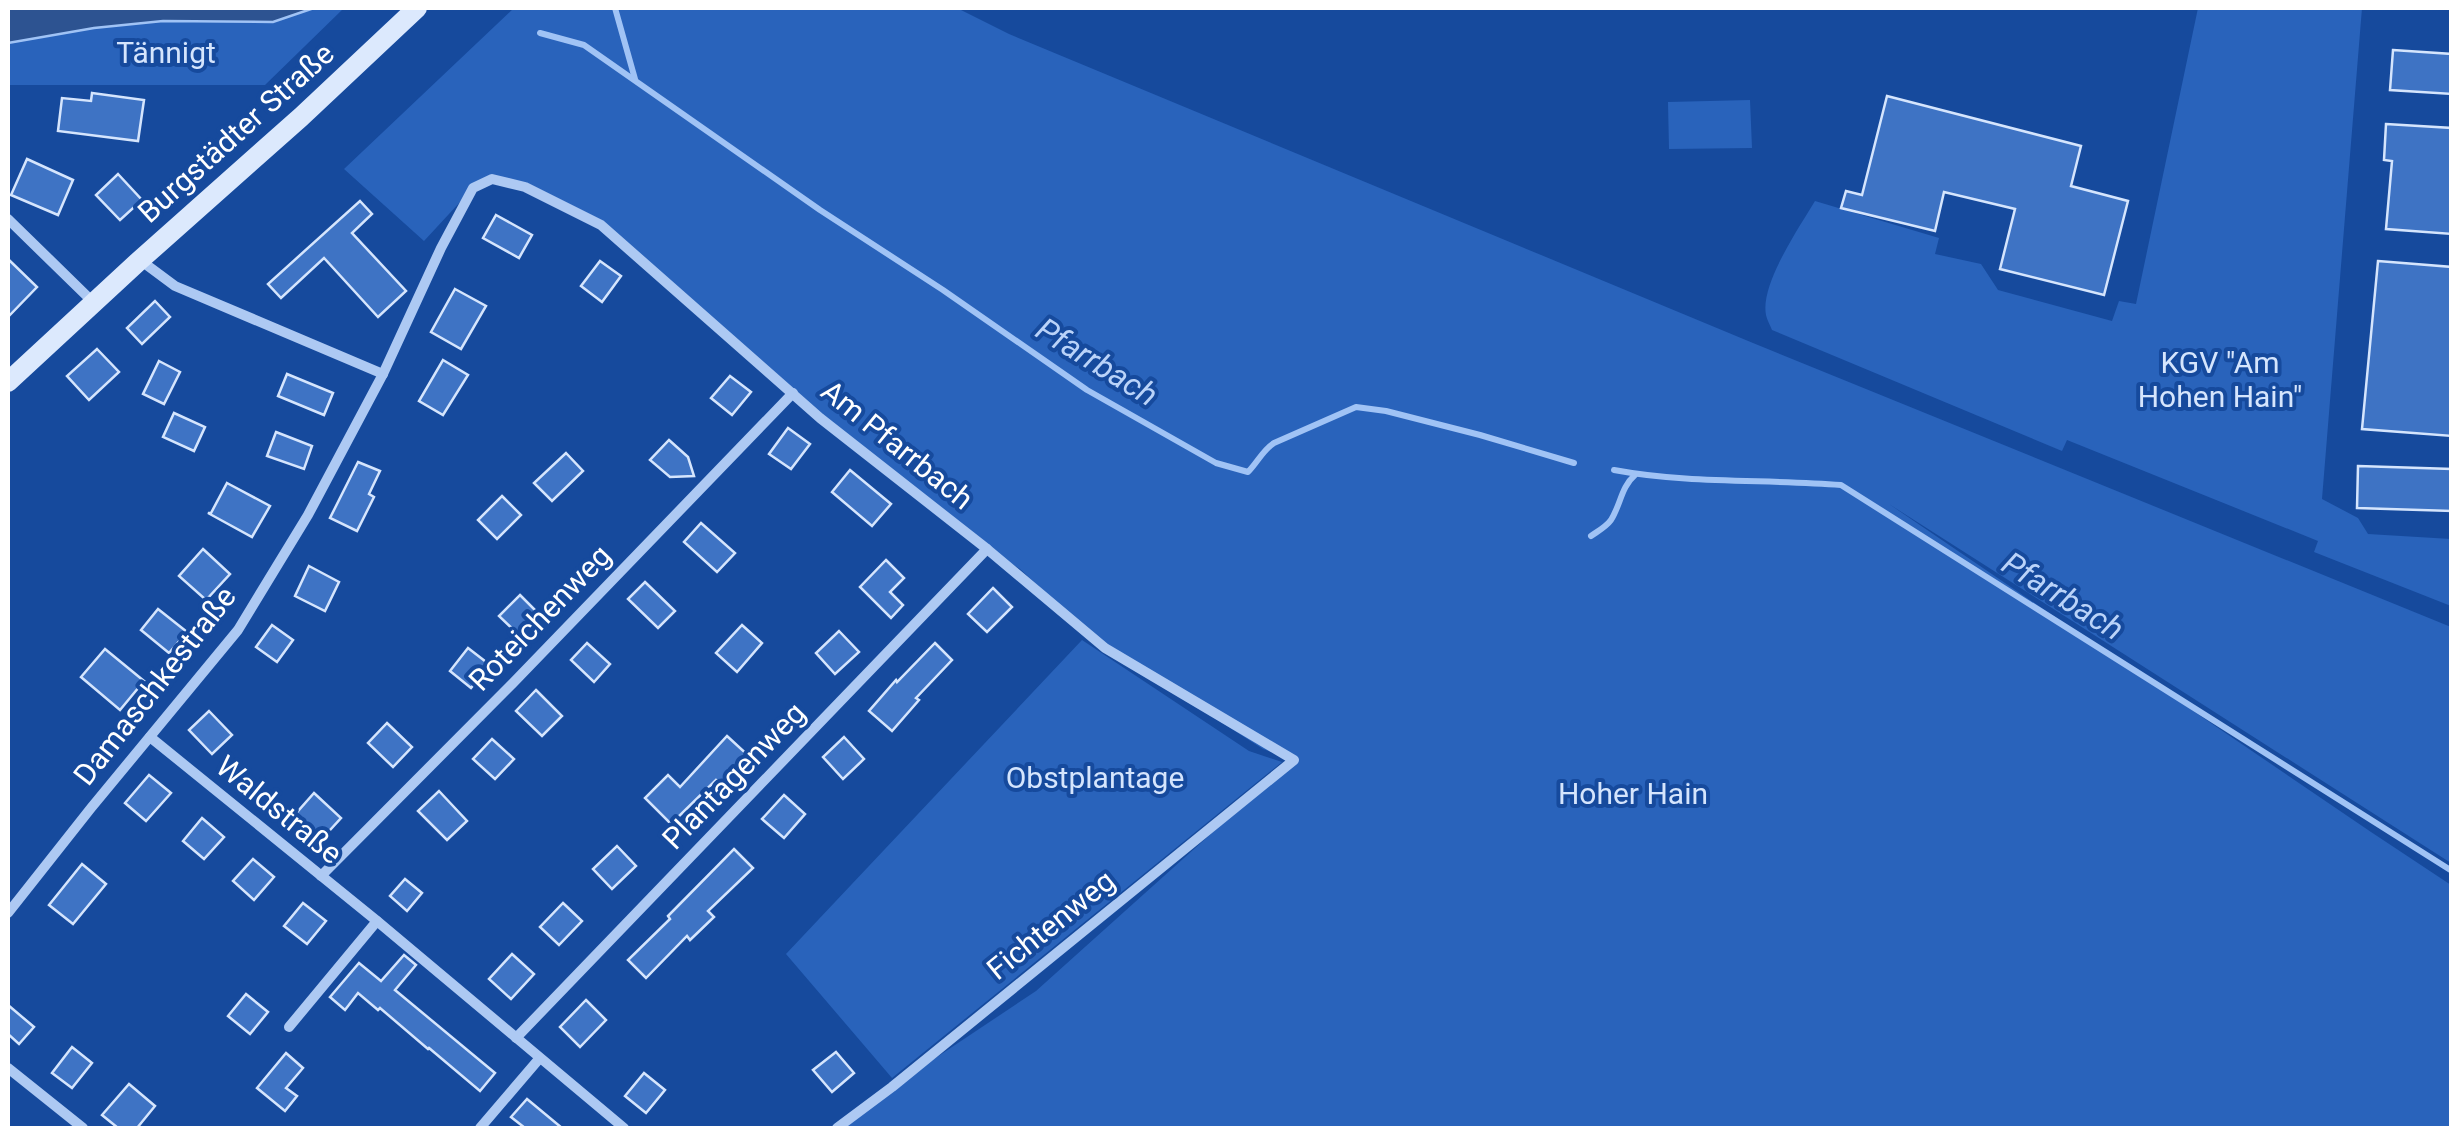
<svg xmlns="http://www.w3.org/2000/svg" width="2459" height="1136" font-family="Roboto,sans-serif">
	<rect width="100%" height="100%" fill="#164a9d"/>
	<!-- green -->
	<g fill="#2963bb">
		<path d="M 314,8 L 344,8 L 265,85 L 8,85 L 8,43 L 94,28 L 163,21 L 273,22 Z"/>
		<path d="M 514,8 L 957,8 L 1009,34 L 1753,343 L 2451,627 L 2451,863 L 1889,504 L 2371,832 L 2451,885 L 2451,1128 L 837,1128 L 892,1087 L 1036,991 L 1293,760 L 1263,749 L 1105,648 L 1020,569 L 987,549 L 787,391 L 601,225 L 525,187 L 492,179 L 473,188 L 424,241 L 344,169 Z"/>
		<path d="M 2198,8 L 2362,8 L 2322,499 L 2358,518 L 2368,534 L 2451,539 L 2451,606 L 2314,552 L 2318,541 L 2067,440 L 2062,451 L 1772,330 C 1770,325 1767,320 1766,315 C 1760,284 1799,228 1815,201 L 1939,238 L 1935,254 L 1981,264 L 1998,290 L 2112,321 L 2119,301 L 2136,304 Z"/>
		<path d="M 1750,100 L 1752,148 L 1669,149 L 1668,102 Z"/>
		<path d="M 1082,640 L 1249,751 L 1282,762 L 892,1078 L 786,954 Z"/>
	</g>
	<!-- water -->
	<path fill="#2d5391" stroke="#a0c3f5" stroke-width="2.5" d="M 8,8 L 314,8 L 273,22 L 163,21 L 94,28 L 8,43 Z"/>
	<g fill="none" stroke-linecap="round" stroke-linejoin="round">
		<!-- stream -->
		<g stroke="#a0c3f5" stroke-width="6">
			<path d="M 615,8 L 635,79"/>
			<path d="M 540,33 L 584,45 L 820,210 L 943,290 L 1087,390 L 1216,463 L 1248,472 C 1258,462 1262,451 1274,443 L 1356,407 L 1386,411 L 1480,435 L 1574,463"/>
			<path d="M 1614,470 C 1689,484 1765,479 1841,485 L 2452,871"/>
			<path d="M 1591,536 C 1598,531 1606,527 1611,520 C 1621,504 1621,487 1635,475"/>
		</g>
	</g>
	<!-- building -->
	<g fill="#3e73c4" stroke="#d5e5fd" stroke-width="2.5">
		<path d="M 2393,50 L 2452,54 L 2452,94 L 2390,90 Z"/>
		<path d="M 92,93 L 144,100 L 138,141 L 58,131 L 62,98 L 91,101 Z"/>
		<path d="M 1887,96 L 2081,146 L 2071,186 L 2128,201 L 2104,295 L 2000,269 L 2015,209 L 1944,192 L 1935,231 L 1841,208 L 1846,191 L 1862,195 Z"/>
		<path d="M 2386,124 L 2452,128 L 2452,234 L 2386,229 L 2392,161 L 2384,160 Z"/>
		<path d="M 27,159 L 73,180 L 58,215 L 11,195 Z"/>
		<path d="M 118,174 L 142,200 L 120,220 L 96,195 Z"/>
		<path d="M 360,201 L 372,214 L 352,233 L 406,291 L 378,317 L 324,258 L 281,298 L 268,284 Z"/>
		<path d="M 496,215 L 532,235 L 519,258 L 483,238 Z"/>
		<path d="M 8,259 L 37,287 L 8,317 Z"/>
		<path d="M 600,261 L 621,276 L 602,302 L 581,286 Z"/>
		<path d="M 2378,261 L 2452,267 L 2452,436 L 2362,429 Z"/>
		<path d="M 455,289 L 486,306 L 461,349 L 431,332 Z"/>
		<path d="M 155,301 L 170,317 L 142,344 L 127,328 Z"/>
		<path d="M 97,349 L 119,372 L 89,400 L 67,376 Z"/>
		<path d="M 443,360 L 468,375 L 443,415 L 419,401 Z"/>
		<path d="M 159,361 L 180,372 L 164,404 L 143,394 Z"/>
		<path d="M 287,374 L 333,393 L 324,415 L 278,396 Z"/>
		<path d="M 730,376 L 751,392 L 732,415 L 711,398 Z"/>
		<path d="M 174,413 L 205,427 L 194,451 L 163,437 Z"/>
		<path d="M 788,428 L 810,444 L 791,469 L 769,454 Z"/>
		<path d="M 276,432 L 312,446 L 304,469 L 267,456 Z"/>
		<path d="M 669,440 L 688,457 L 694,476 L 670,477 L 650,460 Z"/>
		<path d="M 566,453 L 583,471 L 552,501 L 534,483 Z"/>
		<path d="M 358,462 L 380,471 L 369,494 L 374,497 L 357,531 L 330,518 Z"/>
		<path d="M 2358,466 L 2452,469 L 2452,511 L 2357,508 Z"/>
		<path d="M 850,470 L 891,504 L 872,526 L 832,492 Z"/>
		<path d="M 227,483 L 270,506 L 252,537 L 208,513 L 211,513 Z"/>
		<path d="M 502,496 L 521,515 L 497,539 L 478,520 Z"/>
		<path d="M 701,523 L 735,553 L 717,572 L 684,542 Z"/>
		<path d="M 203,549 L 230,574 L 206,600 L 179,576 Z"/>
		<path d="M 886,560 L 904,578 L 890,592 L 903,605 L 891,618 L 860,587 Z"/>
		<path d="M 309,566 L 339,582 L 325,611 L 295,596 Z"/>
		<path d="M 645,582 L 675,611 L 658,628 L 628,599 Z"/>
		<path d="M 993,588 L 1012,607 L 987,632 L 968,614 Z"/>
		<path d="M 520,595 L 540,615 L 520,636 L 499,616 Z"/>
		<path d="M 158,609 L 187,632 L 169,653 L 141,630 Z"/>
		<path d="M 272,625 L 293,640 L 277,662 L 256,647 Z"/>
		<path d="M 742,625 L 762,643 L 737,672 L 716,653 Z"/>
		<path d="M 839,631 L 859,652 L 835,674 L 816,653 Z"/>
		<path d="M 587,643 L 610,664 L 594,682 L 571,660 Z"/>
		<path d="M 935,643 L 952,660 L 916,698 L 919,700 L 892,731 L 869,711 L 896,680 L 897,682 Z"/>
		<path d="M 468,648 L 490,665 L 471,688 L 450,671 Z"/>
		<path d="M 105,649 L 144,681 L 120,710 L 81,677 Z"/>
		<path d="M 536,690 L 562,716 L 542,736 L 516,711 Z"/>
		<path d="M 209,711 L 232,735 L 212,754 L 189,730 Z"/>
		<path d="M 387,723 L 412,747 L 393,767 L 368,743 Z"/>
		<path d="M 727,736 L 751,758 L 725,787 L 716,780 L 671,824 L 645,798 L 668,775 L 680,787 Z"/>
		<path d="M 844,737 L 864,759 L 843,779 L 823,757 Z"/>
		<path d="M 492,739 L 514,759 L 495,779 L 473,759 Z"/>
		<path d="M 149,775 L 171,793 L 146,821 L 125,803 Z"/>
		<path d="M 439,791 L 467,821 L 447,840 L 418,811 Z"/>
		<path d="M 314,793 L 341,818 L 319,842 L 292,818 Z"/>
		<path d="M 784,795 L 805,814 L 784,838 L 762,819 Z"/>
		<path d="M 202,818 L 224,837 L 204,859 L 183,841 Z"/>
		<path d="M 617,846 L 636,866 L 612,889 L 593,869 Z"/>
		<path d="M 734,849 L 753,868 L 708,911 L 714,917 L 690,940 L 687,936 L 646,978 L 628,960 L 670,919 L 668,916 Z"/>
		<path d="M 253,859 L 274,877 L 254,900 L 233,881 Z"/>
		<path d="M 82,864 L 106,884 L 73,924 L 49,905 Z"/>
		<path d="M 405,879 L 422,893 L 407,911 L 390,896 Z"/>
		<path d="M 303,903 L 326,921 L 307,944 L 284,926 Z"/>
		<path d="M 563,903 L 582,921 L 559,945 L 540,927 Z"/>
		<path d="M 512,954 L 534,974 L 511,999 L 489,979 Z"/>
		<path d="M 404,955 L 416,965 L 395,990 L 495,1073 L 480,1091 L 429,1048 L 428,1049 L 380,1008 L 378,1010 L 358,993 L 345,1010 L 330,997 L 359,963 L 381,981 Z"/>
		<path d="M 246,994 L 268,1012 L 250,1034 L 228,1016 Z"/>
		<path d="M 586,1000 L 606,1020 L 580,1047 L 560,1027 Z"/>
		<path d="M 8,1005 L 34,1027 L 19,1044 L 8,1034 Z"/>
		<path d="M 72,1047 L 92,1063 L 72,1088 L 52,1073 Z"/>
		<path d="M 836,1052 L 854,1073 L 832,1092 L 813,1070 Z"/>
		<path d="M 286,1053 L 303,1068 L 286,1088 L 297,1096 L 285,1111 L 257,1088 Z"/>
		<path d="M 644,1073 L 665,1090 L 646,1113 L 625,1096 Z"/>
		<path d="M 129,1084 L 155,1106 L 137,1128 L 118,1128 L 102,1115 Z"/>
		<path d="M 527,1099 L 562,1128 L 525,1128 L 511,1117 Z"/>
	</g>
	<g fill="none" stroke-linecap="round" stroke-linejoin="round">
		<!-- street -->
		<g stroke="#adc9f3" stroke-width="10">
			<path d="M 8,219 L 94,303"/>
			<path d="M 140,260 L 175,286 L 383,374"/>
			<path d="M 150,737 L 377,921 L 624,1128"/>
			<path d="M 321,876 L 513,683 L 793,393"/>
			<path d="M 8,913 L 91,808 L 238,630 L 308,515 L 383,374 L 441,248 L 473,188 L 492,179 L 525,187 L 601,225 L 820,418 L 987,549 L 1105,648 L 1294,760 L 892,1087 L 837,1128"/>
			<path d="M 289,1027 L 377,921"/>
			<path d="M 516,1038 L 987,549"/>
			<path d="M 8,1068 L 83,1128"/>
			<path d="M 480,1128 L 539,1059"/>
		</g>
		<!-- secondary -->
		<path stroke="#dce9fd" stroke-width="20" d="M 8,382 L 140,260 L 301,117 L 417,8"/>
	</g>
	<g text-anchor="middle" stroke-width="8" stroke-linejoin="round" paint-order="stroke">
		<!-- park labels -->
		<g font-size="30" fill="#d5e5fd" stroke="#164a9d">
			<text x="166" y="63">Tännigt</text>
			<text x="2220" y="373">KGV "Am<tspan x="2220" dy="34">Hohen Hain"</tspan></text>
			<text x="1095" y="788">Obstplantage</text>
			<text x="1633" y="804">Hoher Hain</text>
		</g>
		<!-- street labels -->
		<g font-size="30" fill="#fff" stroke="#164a9d">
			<text transform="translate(236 133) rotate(-42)" y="10">Burgstädter Straße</text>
			<text transform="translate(897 445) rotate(39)" y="10">Am Pfarrbach</text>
			<text transform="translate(540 618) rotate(-46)" y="10">Roteichenweg</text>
			<text transform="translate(155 686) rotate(-52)" y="10">Damaschkestraße</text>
			<text transform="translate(734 776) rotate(-46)" y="10">Plantagenweg</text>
			<text transform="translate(279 810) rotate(39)" y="10">Waldstraße</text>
			<text transform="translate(1051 925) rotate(-39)" y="10">Fichtenweg</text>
		</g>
		<!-- water labels -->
		<g font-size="32" font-style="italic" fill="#bad3f9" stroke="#164a9d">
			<text transform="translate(1097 362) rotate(32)" y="11">Pfarrbach</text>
			<text transform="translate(2063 596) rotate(32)" y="11">Pfarrbach</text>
		</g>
	</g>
	<!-- border -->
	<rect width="2459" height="1136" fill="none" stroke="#ffffff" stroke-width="20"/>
</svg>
